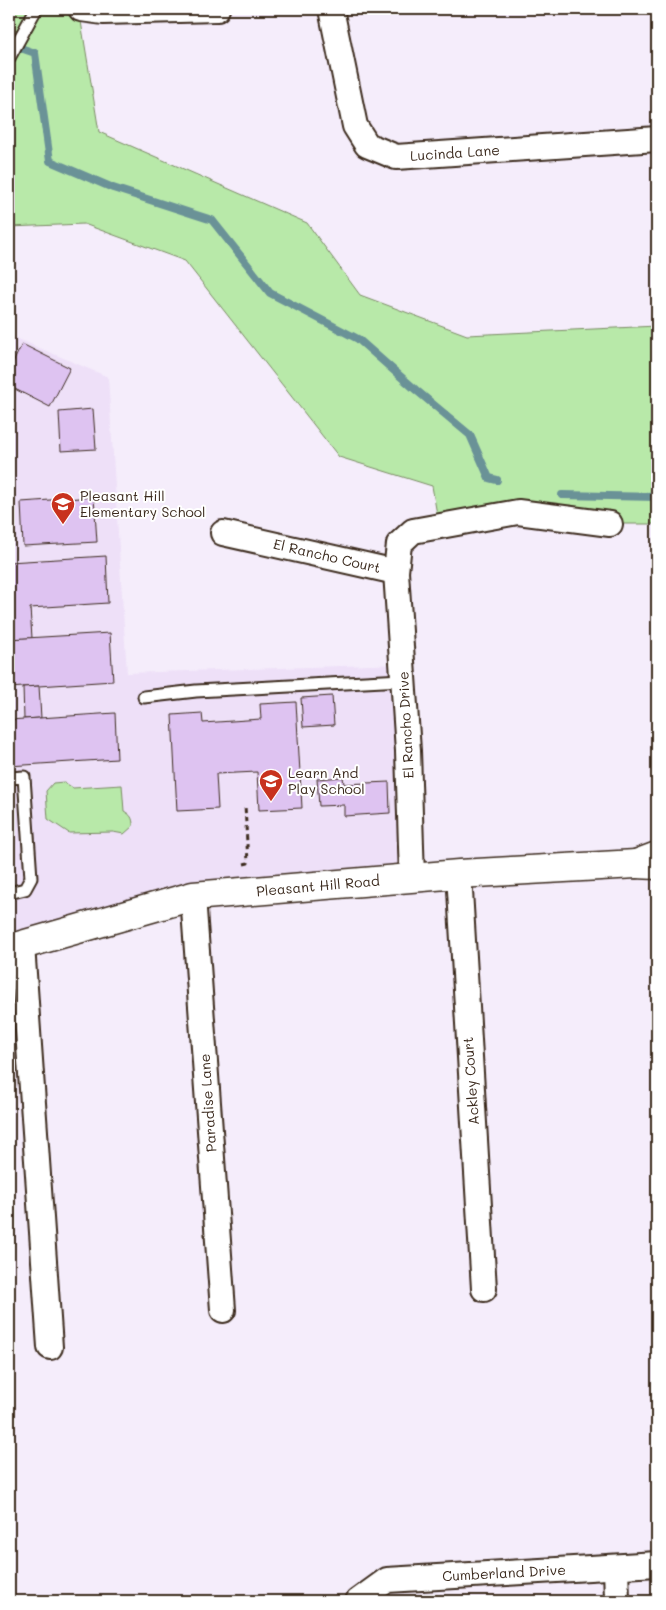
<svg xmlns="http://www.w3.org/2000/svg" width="666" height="1610" font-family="Mali,sans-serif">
	<rect width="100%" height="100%" fill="#f5edfb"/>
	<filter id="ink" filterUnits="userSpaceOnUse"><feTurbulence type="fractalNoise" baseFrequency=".02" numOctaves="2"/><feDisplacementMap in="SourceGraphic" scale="10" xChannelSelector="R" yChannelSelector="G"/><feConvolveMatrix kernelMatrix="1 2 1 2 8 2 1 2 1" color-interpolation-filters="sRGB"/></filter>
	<g filter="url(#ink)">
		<!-- built -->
		<path fill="#eee0f8" d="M 9,335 L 108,377 L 127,673 L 402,664 L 405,876 L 193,896 L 9,951 Z"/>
		<!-- green -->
		<g fill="#b8e9a9" stroke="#7a8a64">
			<path d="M 9,9 L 79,9 L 99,132 L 307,223 L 360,295 L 467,335 L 657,326 L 657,524 L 610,524 L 518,512 L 439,526 L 432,486 L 339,457 L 185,261 L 84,224 L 9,227 Z"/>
			<path d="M 64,782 L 73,788 L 122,785 L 124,811 C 131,815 133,818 133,826 L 124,834 L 113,832 L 69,833 L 48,819 L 46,791 L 53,783 Z"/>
		</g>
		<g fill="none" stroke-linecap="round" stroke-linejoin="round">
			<!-- stream -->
			<g stroke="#6a9297" stroke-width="8">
				<path d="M 9,44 L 35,53 L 50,161 L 113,188 L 212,220 L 270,293 L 358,339 L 416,390 L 470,435 L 489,478 L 497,480"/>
				<path d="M 562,495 L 657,497"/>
			</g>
		</g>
		<!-- building -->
		<g fill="#dec3f1" stroke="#3b2a1e">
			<path d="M 22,344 L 70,368 L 50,407 L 9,386 L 9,371 Z"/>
			<path d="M 93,409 L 96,449 L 61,451 L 59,412 Z"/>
			<path d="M 94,497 L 97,542 L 23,546 L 21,502 Z"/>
			<path d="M 106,556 L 108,603 L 30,608 L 32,638 L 9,639 L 9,562 Z"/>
			<path d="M 110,633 L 113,681 L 9,688 L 9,639 Z"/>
			<path d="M 39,686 L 41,718 L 24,719 L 23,687 Z"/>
			<path d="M 332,696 L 334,725 L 303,727 L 301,698 Z"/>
			<path d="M 296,702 L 302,808 L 259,810 L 257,772 L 216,774 L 218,809 L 177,811 L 172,715 L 202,713 L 203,723 L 261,719 L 260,704 Z"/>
			<path d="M 115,713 L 117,759 L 9,766 L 9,720 Z"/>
			<path d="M 343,777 L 344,784 L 389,782 L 390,813 L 344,816 L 344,805 L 319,806 L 317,779 Z"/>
		</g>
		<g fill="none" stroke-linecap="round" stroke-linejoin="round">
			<!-- lane casing -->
			<g stroke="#3b2a1e" stroke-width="15">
				<g id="lane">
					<path d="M 9,58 L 36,9"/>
					<path d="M 144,697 L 196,691 L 402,680"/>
					<path d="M 9,778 L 24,777 L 31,878 L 25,889 L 9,893"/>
				</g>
			</g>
			<!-- street casing -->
			<g stroke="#3b2a1e" stroke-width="28">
				<g id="street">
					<path d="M 81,9 L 103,12 L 217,9"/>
					<path d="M 331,9 L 355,126 L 367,145 L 396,157 L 657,139"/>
					<path d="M 223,533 L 396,572 L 399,544 L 413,531 L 518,512 L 610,524"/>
					<path d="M 396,572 L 408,751 L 412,878"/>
					<path d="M 459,874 L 484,1289"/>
					<path d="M 193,896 L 223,1310"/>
					<path d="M 22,945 L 50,1347"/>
					<path d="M 616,1567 L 617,1601"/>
					<path d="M 358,1601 L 387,1580 L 657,1564"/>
				</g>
			</g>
			<!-- secondary casing -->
			<g stroke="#3b2a1e" stroke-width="31">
				<g id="secondary">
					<path d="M 657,856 L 636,864 L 657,865"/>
					<path d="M 9,951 L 22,945 L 193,896 L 459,874 L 636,864"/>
				</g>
			</g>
			<!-- path -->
			<path stroke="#3b2a1e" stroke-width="3" stroke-dasharray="5 4" stroke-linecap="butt" d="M 244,864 L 248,863 L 245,805"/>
			<!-- lane -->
			<use href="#lane" stroke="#fff" stroke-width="11"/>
			<!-- street -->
			<use href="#street" stroke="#fff" stroke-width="24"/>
			<!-- secondary -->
			<use href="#secondary" stroke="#fff" stroke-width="28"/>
		</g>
	</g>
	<!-- icons -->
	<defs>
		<g id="school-pin" transform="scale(1.25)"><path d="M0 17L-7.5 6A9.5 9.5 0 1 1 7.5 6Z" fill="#c8321e" stroke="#fff"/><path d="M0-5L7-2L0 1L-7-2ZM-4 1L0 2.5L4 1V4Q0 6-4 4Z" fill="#fff"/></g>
	</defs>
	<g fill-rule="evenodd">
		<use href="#school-pin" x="63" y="504"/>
		<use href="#school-pin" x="271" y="781"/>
	</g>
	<g text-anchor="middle" stroke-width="4" stroke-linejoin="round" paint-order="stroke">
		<!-- street labels -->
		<g font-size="14" fill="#3b2a1e" stroke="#fff">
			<text transform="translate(455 153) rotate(-4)" y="5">Lucinda Lane</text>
			<text transform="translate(327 556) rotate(13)" y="5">El Rancho Court</text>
			<text transform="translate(406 725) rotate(-93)" y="5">El Rancho Drive</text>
			<text transform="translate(318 886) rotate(-5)" y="5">Pleasant Hill Road</text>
			<text transform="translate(471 1081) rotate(-94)" y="5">Ackley Court</text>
			<text transform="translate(208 1103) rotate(-94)" y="5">Paradise Lane</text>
			<text transform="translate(504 1573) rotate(-3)" y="5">Cumberland Drive</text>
		</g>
		<!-- poi labels -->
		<g font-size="14" fill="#3b2a1e" stroke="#fff" text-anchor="start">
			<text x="80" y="501">Pleasant Hill<tspan x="80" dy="16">Elementary School</tspan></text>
			<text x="288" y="778">Learn And<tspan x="288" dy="16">Play School</tspan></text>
		</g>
	</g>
	<!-- margin -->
	<rect width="666" height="1610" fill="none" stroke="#fff" stroke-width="30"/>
	<rect x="15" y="15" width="636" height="1580" fill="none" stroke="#3b2a1e" stroke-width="2" filter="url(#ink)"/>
</svg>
